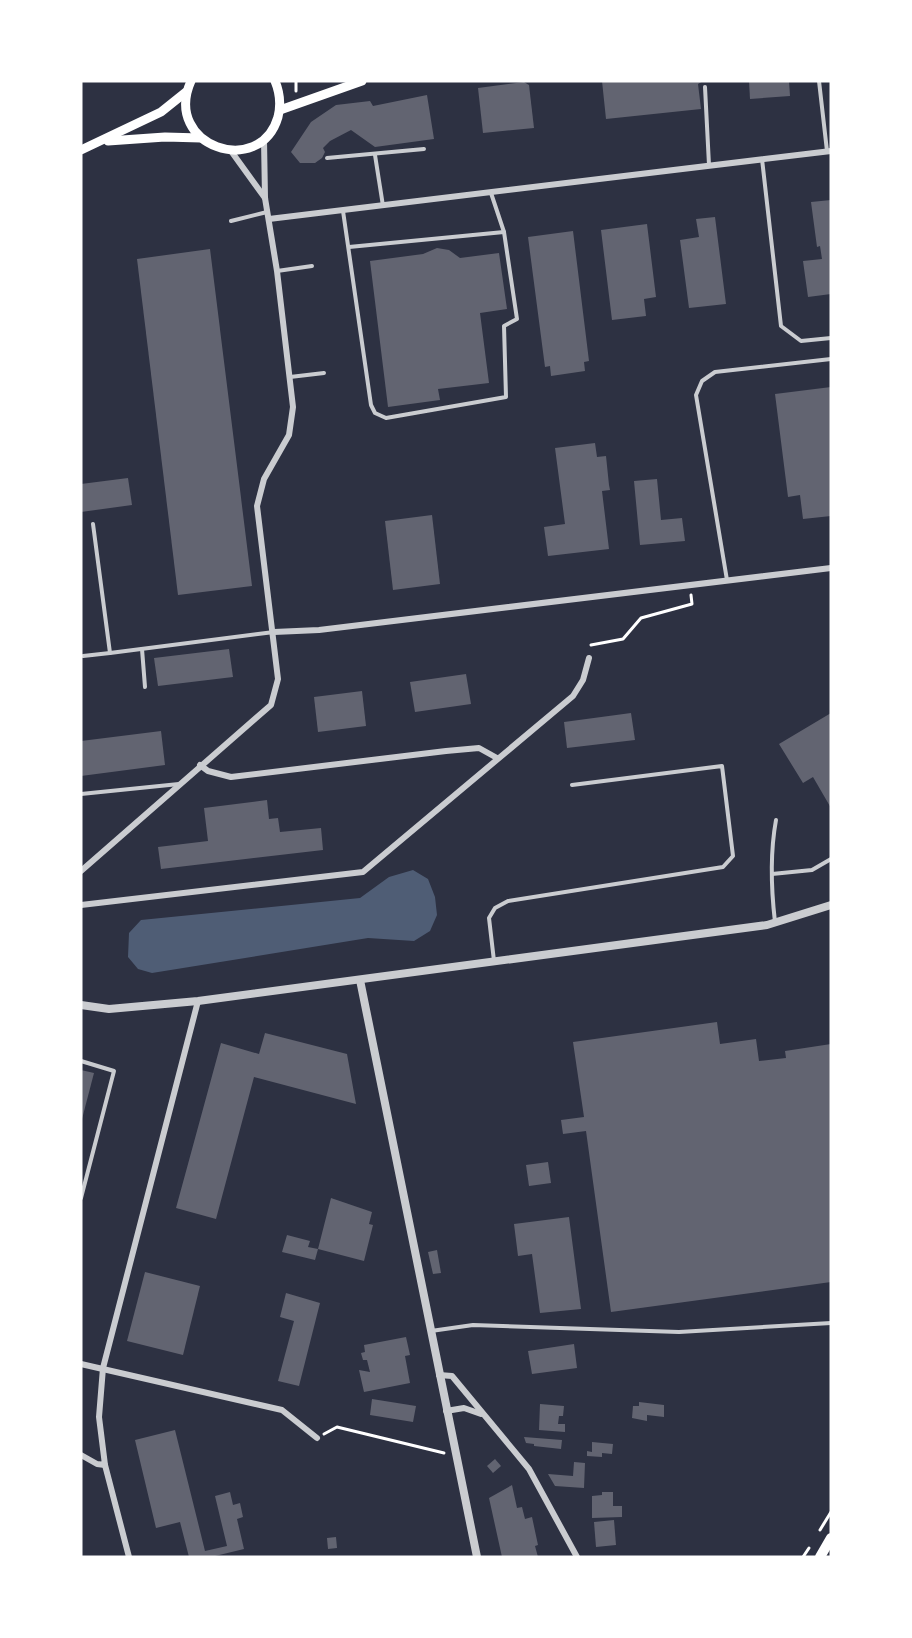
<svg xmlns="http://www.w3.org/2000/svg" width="912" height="1638" font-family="Raleway,sans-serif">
	<rect width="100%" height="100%" fill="#2d3142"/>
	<!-- water -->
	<path fill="#4f5d75" d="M 413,870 L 428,879 L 435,897 L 437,915 L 430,931 L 414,941 L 368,938 L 152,973 L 138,969 L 128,957 L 129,933 L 141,920 L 360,898 L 389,877 Z"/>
	<!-- building -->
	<g fill="#626471">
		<path d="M 602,81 L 703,81 L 698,84 L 701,109 L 606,119 Z"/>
		<path d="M 749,81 L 789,81 L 790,96 L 750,99 Z"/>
		<path d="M 524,82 L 529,85 L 534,128 L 483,133 L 478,88 Z"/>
		<path d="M 427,95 L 434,139 L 375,147 L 351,130 L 330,141 L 323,148 L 325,152 L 322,158 L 315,163 L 300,163 L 291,152 L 311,122 L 336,105 L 370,101 L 373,106 Z"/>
		<path d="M 831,200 L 831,294 L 808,297 L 803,261 L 822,259 L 820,246 L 817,247 L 811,202 Z"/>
		<path d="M 715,217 L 726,304 L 689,308 L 680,240 L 699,237 L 696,219 Z"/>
		<path d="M 647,224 L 656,297 L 644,299 L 646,316 L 612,320 L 601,230 Z"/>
		<path d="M 573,231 L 589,361 L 584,362 L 585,371 L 551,376 L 550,366 L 545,367 L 528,237 Z"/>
		<path d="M 437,248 L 449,250 L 460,258 L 499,253 L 507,309 L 480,313 L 489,383 L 438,389 L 440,400 L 388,407 L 370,261 L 423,254 Z"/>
		<path d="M 210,249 L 252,586 L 178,595 L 137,259 Z"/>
		<path d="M 831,387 L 831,516 L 803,519 L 800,495 L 788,497 L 775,394 Z"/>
		<path d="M 595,443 L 597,457 L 606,456 L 609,485 L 610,490 L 602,491 L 609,549 L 548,556 L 544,527 L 565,524 L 555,448 Z"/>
		<path d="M 128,478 L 132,505 L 81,512 L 81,484 Z"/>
		<path d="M 657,479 L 661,520 L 682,518 L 685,541 L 640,545 L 634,481 Z"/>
		<path d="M 432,515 L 440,584 L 393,590 L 385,521 Z"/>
		<path d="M 229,649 L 233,677 L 158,686 L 154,658 Z"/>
		<path d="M 466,674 L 471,704 L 415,712 L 410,682 Z"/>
		<path d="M 362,691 L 366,726 L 318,732 L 314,697 Z"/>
		<path d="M 631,713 L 635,740 L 567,748 L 564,722 Z"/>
		<path d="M 831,713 L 831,808 L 813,777 L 803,783 L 779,744 Z"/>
		<path d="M 161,731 L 165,765 L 81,776 L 81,741 Z"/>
		<path d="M 267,800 L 269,819 L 278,818 L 280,832 L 321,828 L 323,850 L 161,869 L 158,847 L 208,841 L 204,808 Z"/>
		<path d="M 717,1022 L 720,1044 L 756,1039 L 759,1061 L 786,1058 L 785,1051 L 831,1044 L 831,1282 L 611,1312 L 586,1131 L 563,1134 L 561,1120 L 584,1117 L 573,1042 Z"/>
		<path d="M 265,1033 L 347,1054 L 356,1104 L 254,1077 L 216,1219 L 176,1208 L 221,1043 L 259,1054 Z"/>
		<path d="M 81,1070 L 94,1073 L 82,1119 L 81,1119 Z"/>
		<path d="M 548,1162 L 551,1183 L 529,1186 L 526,1165 Z"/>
		<path d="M 331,1198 L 372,1212 L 369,1224 L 373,1225 L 364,1261 L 318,1249 Z"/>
		<path d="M 569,1217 L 581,1309 L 540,1313 L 532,1254 L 518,1256 L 514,1224 Z"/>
		<path d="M 287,1235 L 310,1241 L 308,1247 L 318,1249 L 315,1260 L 282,1252 Z"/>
		<path d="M 437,1250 L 441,1273 L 433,1274 L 428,1252 Z"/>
		<path d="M 145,1272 L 200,1286 L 183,1355 L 127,1341 Z"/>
		<path d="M 286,1293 L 320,1303 L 299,1386 L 278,1381 L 294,1321 L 280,1317 Z"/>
		<path d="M 406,1337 L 410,1355 L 405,1356 L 410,1383 L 364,1392 L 359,1370 L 370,1372 L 367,1360 L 363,1360 L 361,1353 L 365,1352 L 364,1345 Z"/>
		<path d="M 574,1344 L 577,1368 L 532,1374 L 528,1351 Z"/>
		<path d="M 372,1399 L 416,1406 L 413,1422 L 370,1415 Z"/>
		<path d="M 639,1402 L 664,1405 L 664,1417 L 647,1415 L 647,1421 L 632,1418 L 633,1406 L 639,1406 Z"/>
		<path d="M 540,1404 L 564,1406 L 563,1416 L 559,1416 L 558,1424 L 565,1424 L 565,1432 L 539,1430 Z"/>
		<path d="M 175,1430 L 205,1551 L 227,1546 L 215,1496 L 230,1492 L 233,1505 L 240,1503 L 243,1517 L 237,1519 L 244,1549 L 211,1557 L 189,1557 L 180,1522 L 156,1528 L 135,1440 Z"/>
		<path d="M 524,1437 L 562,1440 L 561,1449 L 534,1446 L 534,1444 L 526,1443 Z"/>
		<path d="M 592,1442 L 613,1444 L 612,1454 L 602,1453 L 602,1457 L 587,1456 L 587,1451 L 592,1452 Z"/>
		<path d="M 495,1459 L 501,1466 L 493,1473 L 487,1466 Z"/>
		<path d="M 574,1462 L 585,1463 L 584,1488 L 555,1486 L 548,1474 L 573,1476 Z"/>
		<path d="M 512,1485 L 517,1508 L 522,1507 L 525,1519 L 532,1517 L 538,1545 L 535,1546 L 538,1557 L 502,1557 L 489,1498 Z"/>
		<path d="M 602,1492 L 613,1492 L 613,1506 L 622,1506 L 622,1517 L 592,1518 L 592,1496 L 602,1495 Z"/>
		<path d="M 614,1520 L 616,1545 L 596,1547 L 594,1522 Z"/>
		<path d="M 336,1537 L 337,1548 L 328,1549 L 327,1538 Z"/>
	</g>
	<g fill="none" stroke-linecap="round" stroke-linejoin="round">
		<!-- path -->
		<g stroke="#fff" stroke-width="3">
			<path d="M 296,81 L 296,91"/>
			<path d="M 591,645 L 623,639 L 641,618 L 692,604 L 691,595"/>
			<path d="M 324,1434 L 337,1427 L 444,1453"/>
			<path d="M 820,1530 L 831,1512"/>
			<path d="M 803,1557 L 809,1548"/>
		</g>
		<!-- service -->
		<g stroke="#caccd0" stroke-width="4">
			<path d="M 819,81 L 827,151"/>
			<path d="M 705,87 L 709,165"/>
			<path d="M 375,155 L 383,206"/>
			<path d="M 327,158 L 424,149"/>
			<path d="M 762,159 L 781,326 L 801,341 L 831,338"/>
			<path d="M 343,211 L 371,405 L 375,413 L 386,418 L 506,397 L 504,326 L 517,319 L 504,232 L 491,193"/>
			<path d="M 231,221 L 267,212"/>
			<path d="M 349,247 L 504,232"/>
			<path d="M 277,271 L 312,266"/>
			<path d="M 290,377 L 324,373"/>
			<path d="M 93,524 L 110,653 L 274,632"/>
			<path d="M 727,580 L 696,395 L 702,381 L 715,372 L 831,359"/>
			<path d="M 142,649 L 145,687"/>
			<path d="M 83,656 L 110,653"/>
			<path d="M 81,794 L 179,784"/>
			<path d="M 772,874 L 812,870 L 831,859"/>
			<path d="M 775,922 C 771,888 770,853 776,820"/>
			<path d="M 494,961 L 489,918 L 495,908 L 508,901 L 723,867 L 733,856 L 722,766 L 572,785"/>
			<path d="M 81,1061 L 114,1071 L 81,1198"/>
			<path d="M 431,1331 L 473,1325 L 679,1332 L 831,1323"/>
		</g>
		<!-- minor -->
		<g stroke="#caccd0" stroke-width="6">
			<path d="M 231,151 L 265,198"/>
			<path d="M 269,219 L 831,151"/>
			<path d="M 274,632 L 319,630 L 831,568"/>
			<path d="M 200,765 L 208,771 L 231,777 L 446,751 L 479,748 L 497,758"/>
			<path d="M 81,871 L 271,705 L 278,679 L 257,506 L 264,479 L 289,435 L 293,407 L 277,271 L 265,198 L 264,140"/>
			<path d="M 81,905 L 363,872 L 573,696 L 583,680 L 589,658"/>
			<path d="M 81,1364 L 282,1410 L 317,1438"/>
			<path d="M 439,1375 L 452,1376 L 529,1469 L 577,1557"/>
			<path d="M 446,1411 L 464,1408 L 481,1414"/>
			<path d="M 81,1455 L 97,1464 L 105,1465 L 99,1417 L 103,1368 L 198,1001"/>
			<path d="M 105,1465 L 129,1557"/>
		</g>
		<!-- tertiary -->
		<g stroke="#caccd0" stroke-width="8">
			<path d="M 360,980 L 477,1557"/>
			<path d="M 81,1005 L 109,1009 L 198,1001 L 767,925 L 831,905"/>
		</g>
		<!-- secondary -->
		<g stroke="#fff" stroke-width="9">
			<path d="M 191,81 C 162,146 260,179 278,117 C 281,105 280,93 275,81"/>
			<path d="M 280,110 L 362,81"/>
			<path d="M 108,141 L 165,137 L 201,138"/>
			<path d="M 81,150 L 161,112 L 186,92"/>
		</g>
		<!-- primary -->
		<path stroke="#fff" stroke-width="10" d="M 820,1557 L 831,1538"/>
	</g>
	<!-- border -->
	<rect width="912" height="1638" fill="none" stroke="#ffffff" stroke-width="165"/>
</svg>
